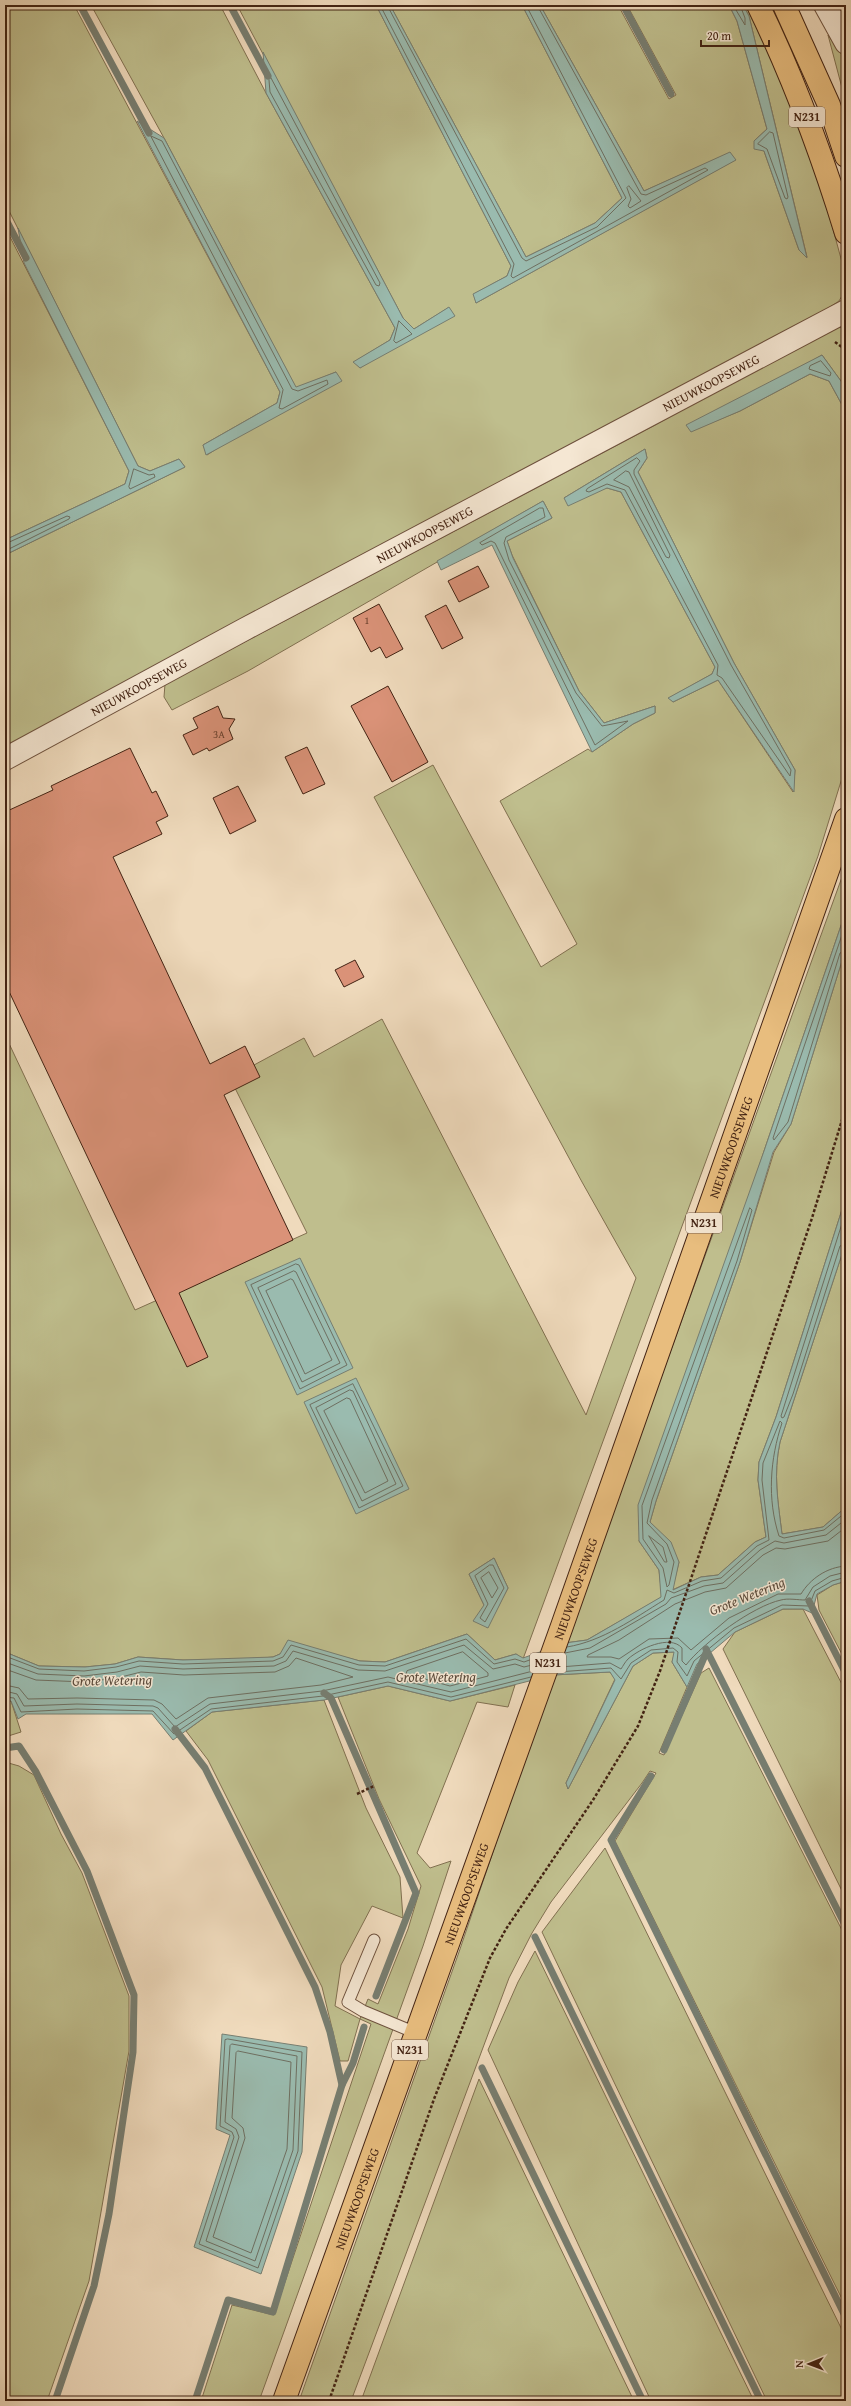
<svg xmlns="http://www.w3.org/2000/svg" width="851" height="2406" font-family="'Gentium Book Plus',serif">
	<rect width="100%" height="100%" fill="#efdabc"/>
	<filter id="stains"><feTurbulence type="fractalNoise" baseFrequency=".005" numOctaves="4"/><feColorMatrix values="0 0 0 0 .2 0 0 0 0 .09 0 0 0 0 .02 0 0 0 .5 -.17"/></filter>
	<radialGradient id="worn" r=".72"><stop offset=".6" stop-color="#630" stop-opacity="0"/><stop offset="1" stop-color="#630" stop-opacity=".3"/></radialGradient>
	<!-- green -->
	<g fill="#bfbe8d" stroke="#817050" fill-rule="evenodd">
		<path d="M 5,5 L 74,5 L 280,392 L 277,403 L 203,445 L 207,455 L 336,372 L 296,388 L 164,138 L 91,5 L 220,5 L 266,93 L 395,328 L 390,340 L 354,362 L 360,368 L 448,308 L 414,329 L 403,318 L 237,5 L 376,5 L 511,266 L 507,276 L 474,294 L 476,303 L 735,160 L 730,153 L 644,191 L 540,5 L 618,5 L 669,99 L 676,95 L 627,5 L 729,5 L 737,21 L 767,129 L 754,141 L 764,151 L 799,250 L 807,257 L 749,16 L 743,5 L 749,5 L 814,159 L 846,277 L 846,289 L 839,301 L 806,323 L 5,752 L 5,555 L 185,467 L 179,459 L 150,471 L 138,466 L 5,203 Z"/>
		<path d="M 390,5 L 522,5 L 622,198 L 595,223 L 526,257 Z"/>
		<path d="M 828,35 L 846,60 L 846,103 Z"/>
		<path d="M 5,227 L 129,471 L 125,484 L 5,540 Z"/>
		<path d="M 833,327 L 846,328 L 846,388 L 822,355 L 691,431 L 740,411 L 810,374 L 829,381 L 846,412 L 846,765 L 818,856 L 523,1659 L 516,1654 L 495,1660 L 467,1634 L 385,1662 L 360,1661 L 332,1654 L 280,1654 L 273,1657 L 251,1659 L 183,1660 L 138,1657 L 115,1664 L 85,1667 L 39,1666 L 5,1652 L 5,1035 L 135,1310 L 307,1233 L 230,1078 L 304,1038 L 314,1057 L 382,1019 L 586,1415 L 636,1278 L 582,1182 L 374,797 L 433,765 L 541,967 L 577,944 L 500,801 L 588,749 L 592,752 L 633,724 L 655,713 L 655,706 L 604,723 L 579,691 L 512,555 L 507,541 L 552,518 L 543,501 L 248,671 L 172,710 L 164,697 L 165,684 L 655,425 ZM 645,449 L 647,458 L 638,472 L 734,663 L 795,770 L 793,792 L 718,680 L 673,702 L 669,698 L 712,674 L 715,667 L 621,492 L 607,488 L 564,498 ZM 494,1558 L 508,1588 L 487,1628 L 484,1605 L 469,1574 Z"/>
		<path d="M 846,866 L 846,911 L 764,1151 L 639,1541 L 659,1570 L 662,1597 L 587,1640 L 565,1643 Z"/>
		<path d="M 846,948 L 846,1197 L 776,1417 L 759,1462 L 758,1480 L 766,1537 L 755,1542 L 718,1575 L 701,1577 L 672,1590 L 679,1562 L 650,1522 L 656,1501 L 740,1262 L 774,1152 L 791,1124 Z"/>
		<path d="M 846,1242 L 846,1507 L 823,1527 L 782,1534 C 778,1502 773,1474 780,1442 Z"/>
		<path d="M 846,1581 L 846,1662 L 819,1610 L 817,1595 L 833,1585 Z"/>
		<path d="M 783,1609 L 803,1609 L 846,1692 L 846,1899 L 723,1649 L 735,1632 Z"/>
		<path d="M 675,1652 L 672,1662 L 687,1687 L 659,1753 L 664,1755 L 701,1673 L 709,1668 L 846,1938 L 846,2307 L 615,1841 L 656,1773 L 650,1771 L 642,1783 L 551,1902 L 532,1933 L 509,1978 L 351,2401 L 299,2401 L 459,1952 L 553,1675 L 610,1672 L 615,1679 L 566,1783 L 568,1789 L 633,1666 L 653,1653 Z"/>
		<path d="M 515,1685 L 508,1707 L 477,1702 L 417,1853 L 430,1868 L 451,1861 L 423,1946 L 259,2401 L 201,2401 L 232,2305 L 274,2315 L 371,2024 L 360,2019 L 348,2061 L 340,2061 L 322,1987 L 208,1760 L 186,1731 L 212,1712 L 324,1700 L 366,1808 L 400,1877 L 403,1918 L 372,1906 L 341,1965 L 335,2006 L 360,2019 L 368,1999 L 378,2004 L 408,1929 L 421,1886 L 379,1799 L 338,1697 L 388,1686 L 450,1701 Z"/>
		<path d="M 5,1700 L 11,1701 L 21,1732 L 5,1737 Z"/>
		<path d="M 5,1762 L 19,1766 L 34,1775 L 61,1834 L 82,1873 L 129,1996 L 129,2051 L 89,2281 L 47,2401 L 5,2401 Z"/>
		<path d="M 605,1848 L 846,2338 L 846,2401 L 767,2401 L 542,1932 Z"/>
		<path d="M 535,1951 L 754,2401 L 651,2401 L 488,2050 L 518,1982 Z"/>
		<path d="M 479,2079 L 634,2401 L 361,2401 Z"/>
	</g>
	<!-- water -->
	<g fill="#9abbaf" stroke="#777e71">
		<path d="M 376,5 L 390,5 L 526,257 L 595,223 L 622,198 L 522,5 L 540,5 L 644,191 L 730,152 L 736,160 L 476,303 L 473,294 L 507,276 L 511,266 Z"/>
		<path d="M 729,5 L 743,5 L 749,16 L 807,258 L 799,250 L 764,151 L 754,149 L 754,141 L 767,129 L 737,21 Z"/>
		<path d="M 263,52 L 403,318 L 414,329 L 449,307 L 455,316 L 360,368 L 353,362 L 390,340 L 395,328 L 266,93 Z"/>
		<path d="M 137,121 L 164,138 L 296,387 L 336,372 L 342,381 L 206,455 L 203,445 L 277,403 L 280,392 Z"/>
		<path d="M 18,228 L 138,466 L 150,471 L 179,459 L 185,467 L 5,555 L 5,540 L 125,484 L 129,471 L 24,263 Z"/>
		<path d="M 822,355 L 846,388 L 846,412 L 829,381 L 810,374 L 740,411 L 691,432 L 686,425 Z"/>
		<path d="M 645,449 L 647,458 L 638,472 L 734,663 L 795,770 L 794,792 L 718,680 L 673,702 L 668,698 L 712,674 L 715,667 L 621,492 L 607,488 L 568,506 L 564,498 Z"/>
		<path d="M 543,501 L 552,518 L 507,541 L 513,558 L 579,691 L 604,723 L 655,706 L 655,713 L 633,724 L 592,752 L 492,545 L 441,570 L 437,561 Z"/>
		<path d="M 846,911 L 846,948 L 791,1124 L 773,1152 L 740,1262 L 656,1501 L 650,1522 L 671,1542 L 679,1562 L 673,1590 L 701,1577 L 718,1575 L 755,1542 L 766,1537 L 758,1480 L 759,1462 L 776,1417 L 846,1197 L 846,1242 L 780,1442 C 773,1474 778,1502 782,1534 L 823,1527 L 846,1507 L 846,1581 L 833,1585 L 817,1594 L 812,1613 L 803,1609 L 783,1609 L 735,1632 L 697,1664 L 687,1687 L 672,1662 L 674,1652 L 653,1653 L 633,1666 L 568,1789 L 566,1783 L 615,1680 L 610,1672 L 553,1675 L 450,1701 L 388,1686 L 324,1700 L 212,1712 L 173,1740 L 152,1714 L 26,1714 L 18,1719 L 11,1701 L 5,1700 L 5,1652 L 39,1666 L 85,1667 L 115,1664 L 138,1657 L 183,1660 L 273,1657 L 280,1654 L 288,1640 L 360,1661 L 385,1662 L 467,1634 L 495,1660 L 516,1654 L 523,1658 L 565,1643 L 587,1640 L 661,1597 L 659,1570 L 639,1541 L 638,1505 L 764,1151 Z"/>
		<path d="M 300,1258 L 353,1368 L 297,1395 L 245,1282 Z"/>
		<path d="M 356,1378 L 409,1489 L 356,1514 L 304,1402 Z"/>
		<path d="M 494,1558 L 508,1588 L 488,1628 L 473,1621 L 484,1605 L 469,1574 Z"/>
		<path d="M 222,2034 L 307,2047 L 302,2152 L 261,2274 L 194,2247 L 230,2135 L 216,2129 Z"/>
	</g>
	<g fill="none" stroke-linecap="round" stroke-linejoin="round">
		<!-- shore -->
		<g stroke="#6e6f61" stroke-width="1">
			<path d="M 380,5 L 514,264 L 511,276 L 513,278 L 708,170 L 705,168 L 646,195 L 641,194 L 537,5"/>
			<path d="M 387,5 L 522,258 L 526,261 L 597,227 L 626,198 L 526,5"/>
			<path d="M 733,5 L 745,25 L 745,18 L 740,5"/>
			<path d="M 271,78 L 380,283 L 379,286 L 376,285 L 270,92 L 269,80 Z"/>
			<path d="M 770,132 L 773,133 L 788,197 L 787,199 L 785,198 L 767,149 L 758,144 Z"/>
			<path d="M 151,136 L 162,141 L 292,389 L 298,391 L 327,380 L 328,384 L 282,409 L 279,408 L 283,390 Z"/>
			<path d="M 629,186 L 641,201 L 630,208 L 628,206 L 631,199 L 627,188 Z"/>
			<path d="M 399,321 L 412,334 L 396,343 L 394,341 Z"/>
			<path d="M 821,361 L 831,373 L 830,376 L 809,369 L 810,366 Z"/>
			<path d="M 637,458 L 640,461 L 634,470 L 634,474 L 731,665 L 791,770 L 790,776 L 722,678 L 717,675 L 718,665 L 625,490 L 607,484 L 589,492 L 586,491 L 587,489 Z"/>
			<path d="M 134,469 L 149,475 L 154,474 L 155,477 L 130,489 L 129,487 Z"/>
			<path d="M 626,471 L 629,472 L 670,555 L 669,558 L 666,557 L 629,487 L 614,480 Z"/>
			<path d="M 540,508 L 543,508 L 545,517 L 506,537 L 504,543 L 509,560 L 576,693 L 602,726 L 628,721 L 595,745 L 495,543 L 491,541 L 482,545 L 480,543 Z"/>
			<path d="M 5,544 L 67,516 L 70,517 L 69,519 L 5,551"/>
			<path d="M 846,923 L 773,1138 L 774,1140 L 788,1122 L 840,953 L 846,950"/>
			<path d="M 750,1208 L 752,1210 L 737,1261 L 652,1500 L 647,1523 L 667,1544 L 674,1562 L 669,1585 L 667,1587 L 663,1568 L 643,1539 L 642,1506 Z"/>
			<path d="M 846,1211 L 781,1416 L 782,1418 L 784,1417 L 793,1394 L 840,1246 L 846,1243"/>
			<path d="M 296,1264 L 299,1265 L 347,1365 L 300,1389 L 251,1285 Z"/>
			<path d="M 294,1271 L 296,1272 L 340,1363 L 302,1382 L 258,1288 Z"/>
			<path d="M 291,1279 L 293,1280 L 332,1360 L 305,1374 L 266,1291 Z"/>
			<path d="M 353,1384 L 403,1486 L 359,1508 L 310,1405 Z"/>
			<path d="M 350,1390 L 353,1391 L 396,1484 L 362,1501 L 316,1408 Z"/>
			<path d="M 347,1398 L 350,1399 L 388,1481 L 365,1493 L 324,1411 Z"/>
			<path d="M 846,1527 L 828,1541 L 785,1549 L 776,1548 L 763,1555 L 726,1588 L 705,1592 L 675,1604 L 619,1640 L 588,1655 L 587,1657 L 611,1657 L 619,1659 L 649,1639 L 678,1638 L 691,1650 L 729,1618 L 778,1594 L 801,1594 C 810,1579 827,1567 846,1566"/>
			<path d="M 649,1536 L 663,1547 L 667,1562 L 665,1562 Z"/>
			<path d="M 490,1565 L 493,1565 L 504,1588 L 485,1622 L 480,1618 L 488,1604 L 475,1576 Z"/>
			<path d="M 489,1572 L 498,1588 L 492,1598 L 481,1578 Z"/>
			<path d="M 567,1647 C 603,1641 633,1619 664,1600 L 667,1590 L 674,1593 L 702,1581 L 721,1578 L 757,1546 L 769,1540 L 762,1480 L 763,1463 L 780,1421 L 782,1423 C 770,1459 767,1499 779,1536 L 784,1538 L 824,1530 L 846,1512"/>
			<path d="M 463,1652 L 488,1673 L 488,1676 L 450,1686 L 406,1674 L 407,1671 Z"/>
			<path d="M 565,1653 L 590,1648 L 666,1604 L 671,1598 L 704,1586 L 723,1583 L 760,1550 L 775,1541 L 784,1543 L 826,1535 L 846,1519"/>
			<path d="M 5,1656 L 39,1669 L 84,1671 L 116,1667 L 139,1661 L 183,1664 L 273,1661 L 283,1657 L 291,1645 L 359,1665 L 385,1666 L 466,1639 L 494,1664 L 515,1659 L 524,1662 L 538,1657"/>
			<path d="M 5,1662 L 38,1674 L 84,1676 L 117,1672 L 140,1666 L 183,1669 L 274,1666 L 286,1661 L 293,1651 L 358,1670 L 385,1671 L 464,1645 L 493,1669 L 515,1664 L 524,1667 L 536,1664"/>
			<path d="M 560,1667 L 610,1663 L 621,1669 C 623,1666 625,1662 628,1659 C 639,1649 670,1634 682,1648 L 682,1661 L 686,1665 C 703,1643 753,1606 781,1600 C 788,1598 798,1600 805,1600 L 813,1587 L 830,1576 L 846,1572"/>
			<path d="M 5,1669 L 36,1680 L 85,1682 L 117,1678 L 141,1672 L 184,1675 L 275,1672 L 289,1666 L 296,1658 L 353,1677 L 321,1685 L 208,1698 L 176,1719 L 162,1704 L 154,1700 L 77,1698 L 28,1699 L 19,1688 L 5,1685"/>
			<path d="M 558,1672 L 611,1668 L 621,1679 L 631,1663 L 651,1650 L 673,1648 L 678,1652 L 677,1662 L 687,1676 L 694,1661 L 734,1628 L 782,1605 L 809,1606 L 815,1591 L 832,1581 L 846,1577"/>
			<path d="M 5,1691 L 17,1694 L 24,1706 L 77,1704 L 153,1706 L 158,1708 L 175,1727 L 210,1704 L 322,1691 L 388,1677 L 451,1692 L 533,1671"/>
			<path d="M 5,1697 L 14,1698 L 21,1712 L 77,1709 L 153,1711 L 174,1734 L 211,1709 L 323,1696 L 388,1682 L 451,1697 L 531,1677"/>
			<path d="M 228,2039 L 302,2052 L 298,2151 L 258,2268 L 199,2244 L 234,2137 L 232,2132 L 220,2126 L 225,2040 Z"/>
			<path d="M 232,2044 L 297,2056 L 293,2150 L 255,2261 L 206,2241 L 239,2137 L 236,2129 L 225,2122 L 230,2046 Z"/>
			<path d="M 238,2051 L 291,2062 L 287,2149 L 251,2253 L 213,2237 L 245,2138 L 243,2128 L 232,2118 L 236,2053 Z"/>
		</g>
		<!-- stream -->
		<g stroke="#777e71" stroke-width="7">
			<path d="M 80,5 L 149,133"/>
			<path d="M 230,5 L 268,76"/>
			<path d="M 623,5 L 671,94"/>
			<path d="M 5,218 L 26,258"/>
			<path d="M 809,1601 L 846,1674"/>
			<path d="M 706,1649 L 846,1927"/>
			<path d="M 324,1693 L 331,1698 L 416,1893 L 376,1996"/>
			<path d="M 175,1729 L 205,1768 L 315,1987 L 330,2032 L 342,2085 L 273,2312 L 228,2300 L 195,2401"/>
			<path d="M 5,1748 L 19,1746 L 36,1772 L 87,1871 L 134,1995 L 133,2052 L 109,2214 L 94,2286 L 55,2401"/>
			<path d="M 664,1750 L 706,1653"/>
			<path d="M 651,1776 L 611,1840 L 846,2318"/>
			<path d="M 535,1937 L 761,2401"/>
			<path d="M 482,2068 L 643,2401"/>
			<path d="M 342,2085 L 353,2063 L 364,2027"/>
		</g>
	</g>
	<!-- building -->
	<g fill="#da9278" stroke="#432313">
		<path d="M 478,566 L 489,587 L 459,602 L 448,581 Z"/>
		<path d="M 379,604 L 403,649 L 386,658 L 380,647 L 371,652 L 353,618 Z"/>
		<path d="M 446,605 L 463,638 L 442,649 L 425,616 Z"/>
		<path d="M 388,686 L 428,762 L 392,782 L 351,706 Z"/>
		<path d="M 218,706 L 223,718 L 235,719 L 229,729 L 233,739 L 209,751 L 207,748 L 193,755 L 183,735 L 198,728 L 193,718 Z"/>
		<path d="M 307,747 L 325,784 L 303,794 L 285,757 Z"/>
		<path d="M 130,748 L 152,793 L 156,791 L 168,816 L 156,822 L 162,834 L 113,857 L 210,1064 L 245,1046 L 260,1077 L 224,1095 L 293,1240 L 179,1293 L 208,1357 L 187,1367 L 5,983 L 5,812 L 53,790 L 51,786 Z"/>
		<path d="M 238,786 L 256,821 L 230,834 L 213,798 Z"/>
		<path d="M 355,960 L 364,977 L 344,987 L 335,970 Z"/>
	</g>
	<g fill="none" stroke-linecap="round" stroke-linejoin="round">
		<!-- service casing -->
		<g stroke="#6e513d" stroke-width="13">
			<path id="service" d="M 374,1940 L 348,2002 L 363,2011 L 416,2033"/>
		</g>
		<!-- minor casing -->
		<g stroke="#6e513d" stroke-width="24">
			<g id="minor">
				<path d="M 825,5 L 846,43"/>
				<path id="s1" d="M 5,759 L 245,629 L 846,311"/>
			</g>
		</g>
		<!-- primary casing -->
		<g stroke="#432313" stroke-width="24">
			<g id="primary">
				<path d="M 758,5 C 794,79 822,155 846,233"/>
				<path d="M 784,5 L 829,105 L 846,156"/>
				<path id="s2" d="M 284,2401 L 562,1626 L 846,819"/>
			</g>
		</g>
		<!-- path -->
		<g stroke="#432313" stroke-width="2.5" stroke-dasharray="3 2" stroke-linecap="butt">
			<path d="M 835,342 L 846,350"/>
			<path d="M 357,1794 L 374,1786"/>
			<path d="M 329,2401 L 434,2099 L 490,1958 L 506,1929 L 593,1800 L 638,1726 L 660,1671 L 812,1218 L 846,1107"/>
		</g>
		<!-- service -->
		<use href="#service" stroke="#f5e7d3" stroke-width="11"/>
		<!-- minor -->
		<use href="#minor" stroke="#f5e7d3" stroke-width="22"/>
		<!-- primary -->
		<use href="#primary" stroke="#e8bd7e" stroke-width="22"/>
	</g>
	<g text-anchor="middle" stroke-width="3" stroke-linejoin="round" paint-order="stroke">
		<!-- number labels -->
		<g font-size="11" fill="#693f2c">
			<text x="367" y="624">1</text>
			<text x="219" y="738">3A</text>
		</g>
		<!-- shield labels -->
		<g fill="#f5e7d3" stroke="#785e4d" stroke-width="1">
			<rect x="789" y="107" width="36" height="20" rx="3"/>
			<rect x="686" y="1213" width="36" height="20" rx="3"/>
			<rect x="530" y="1653" width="36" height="20" rx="3"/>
			<rect x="392" y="2040" width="36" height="20" rx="3"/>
		</g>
		<g font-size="12" font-weight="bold" fill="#432313">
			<text x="807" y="121">N231</text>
			<text x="704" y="1227">N231</text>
			<text x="548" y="1667">N231</text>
			<text x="410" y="2054">N231</text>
		</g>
		<!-- street labels -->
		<g font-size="13" fill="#432313" stroke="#f5e7d3">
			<text dy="5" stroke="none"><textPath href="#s1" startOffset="800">NIEUWKOOPSEWEG</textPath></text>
			<text dy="5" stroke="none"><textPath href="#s1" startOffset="476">NIEUWKOOPSEWEG</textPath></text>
			<text dy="5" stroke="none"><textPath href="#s1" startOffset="152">NIEUWKOOPSEWEG</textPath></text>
			<text dy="5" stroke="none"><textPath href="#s2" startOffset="1331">NIEUWKOOPSEWEG</textPath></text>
			<text dy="5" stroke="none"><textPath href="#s2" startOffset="863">NIEUWKOOPSEWEG</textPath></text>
			<text dy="5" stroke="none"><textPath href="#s2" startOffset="539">NIEUWKOOPSEWEG</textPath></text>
			<text dy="5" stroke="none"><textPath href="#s2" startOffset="215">NIEUWKOOPSEWEG</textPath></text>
		</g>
		<!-- water labels -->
		<g font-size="14" font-style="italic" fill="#59493a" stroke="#f5e7d3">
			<text transform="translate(747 1596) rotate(-22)" y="5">Grote Wetering</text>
			<text x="436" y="1682">Grote Wetering</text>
			<text transform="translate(112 1680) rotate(-1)" y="5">Grote Wetering</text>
		</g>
	</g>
	<!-- margin -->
	<rect width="851" height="2406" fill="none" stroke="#efdabc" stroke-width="20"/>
	<rect x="6" y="6" width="839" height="2394" fill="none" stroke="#432313" stroke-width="2"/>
	<rect x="10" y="10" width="831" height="2386" fill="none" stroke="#432313"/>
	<!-- north arrow -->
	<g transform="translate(809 2364) rotate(269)" stroke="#f5e7d3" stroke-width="3" paint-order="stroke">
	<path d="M0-3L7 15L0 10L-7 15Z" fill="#432313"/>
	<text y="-6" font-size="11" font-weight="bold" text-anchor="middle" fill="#432313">N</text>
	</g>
	<!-- scale -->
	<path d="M701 40v6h68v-6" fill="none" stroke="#432313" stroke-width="2"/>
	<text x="707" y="40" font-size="12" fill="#432313" stroke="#f5e7d3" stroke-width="3" paint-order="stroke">20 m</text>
	<rect width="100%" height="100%" filter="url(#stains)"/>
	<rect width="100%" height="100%" fill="url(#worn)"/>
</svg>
